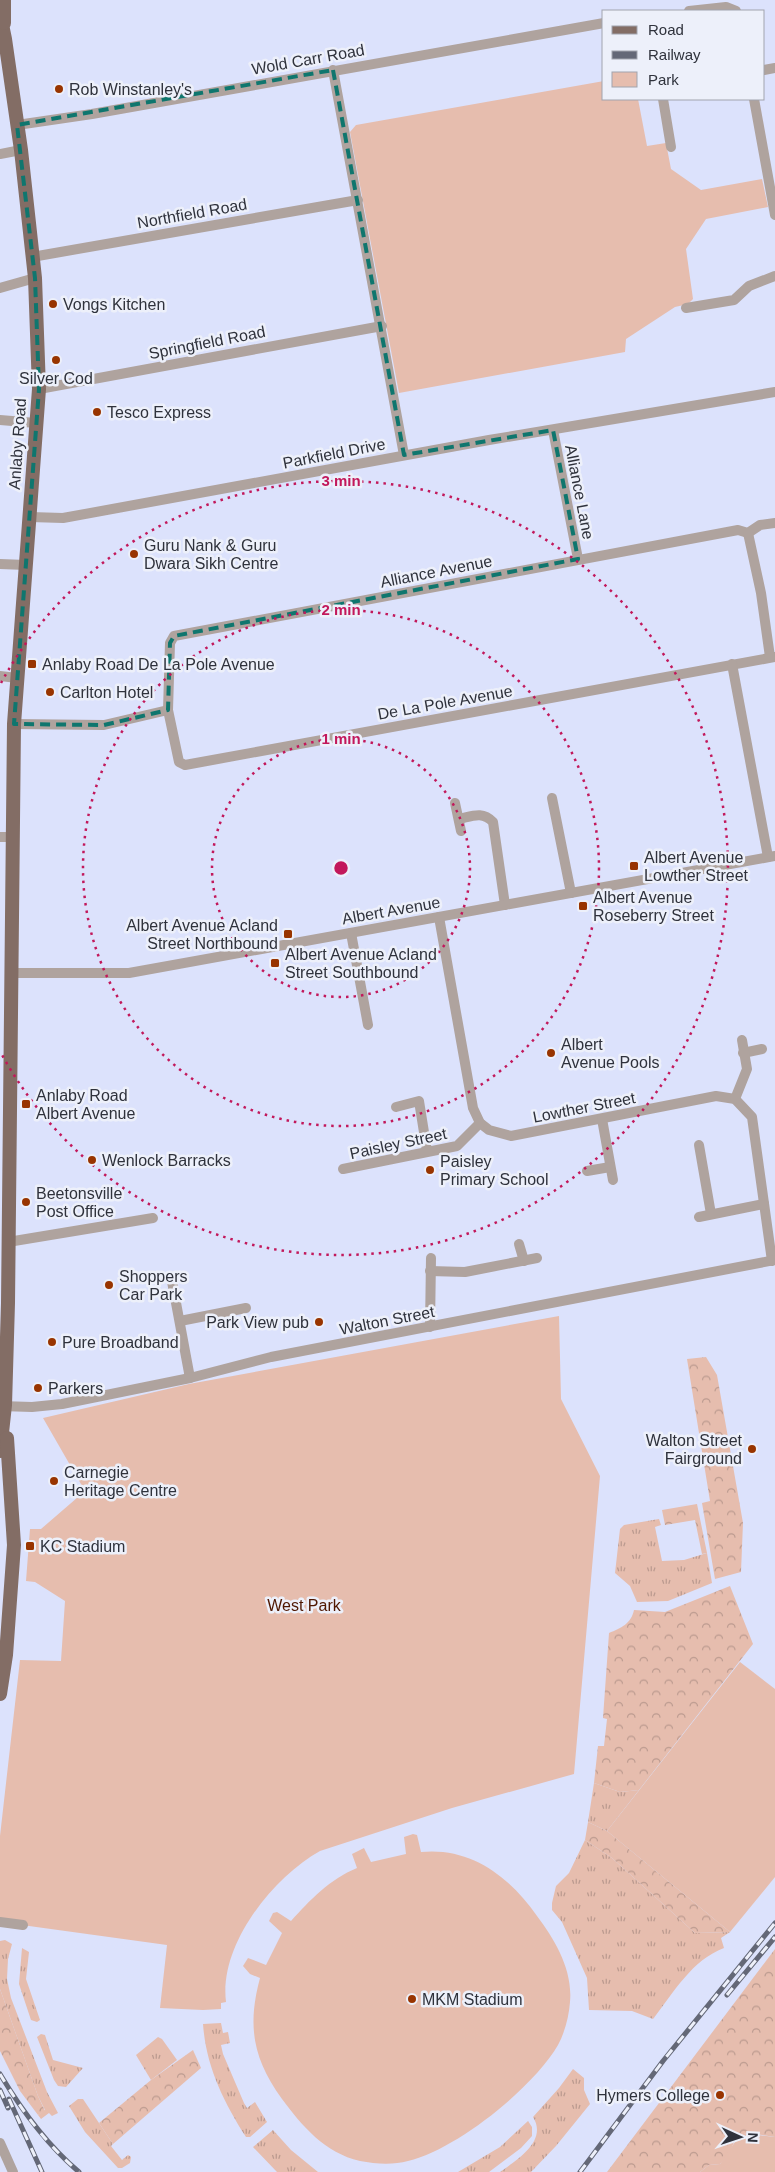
<svg xmlns="http://www.w3.org/2000/svg" width="775" height="2172" font-family="Helvetica,sans-serif">
	<defs>
		<pattern id="grass-tufts" width="24" height="20" patternUnits="userSpaceOnUse" patternTransform="scale(1.25)"><rect width="24" height="20" fill="#e6bdae"/><path d="M3 7l-1-3M5 7V3M7 7l1-3M15 17l-1-3M17 17v-4M19 17l1-3" fill="none" stroke="#bb9a8f"/></pattern>
		<pattern id="forest-crowns" width="20" height="18" patternUnits="userSpaceOnUse" patternTransform="scale(1.25)"><rect width="20" height="18" fill="#e6bdae"/><path d="M2 6a3 3 0 1 1 6 0M12 15a3 3 0 1 1 6 0" fill="none" stroke="#bb9a8f"/></pattern>
	</defs>
	<rect width="100%" height="100%" fill="#dce2fc"/>
	<!-- grass -->
	<g fill="url(#grass-tufts)">
		<path d="M 659,1519 L 661,1525 L 655,1527 L 662,1561 L 684,1560 L 707,1553 L 712,1583 L 668,1601 L 637,1602 L 630,1586 L 615,1573 L 620,1529 L 624,1525 Z"/>
		<path d="M 594,1783 L 620,1792 L 639,1790 L 607,1831 L 588,1822 Z"/>
		<path d="M 585,1840 L 612,1858 L 695,1933 L 730,1932 L 721,1938 L 724,1948 C 692,1960 674,1992 653,2019 L 632,2011 L 589,2010 L 587,1978 L 562,1922 L 552,1910 L 552,1903 L 556,1886 L 569,1873 Z"/>
		<path d="M 5,1940 L 12,1944 L 8,1959 L 7,1979 L 11,1998 L 47,2092 L 58,2113 L 52,2116 L 49,2113 L 41,2119 L 38,2115 L 45,2110 L 38,2096 L 0,1989 L 0,1941 Z"/>
		<path d="M 22,1948 L 29,1952 L 26,1979 L 40,2020 L 37,2022 L 31,2020 L 19,1984 Z"/>
		<path d="M 221,2023 L 223,2033 L 228,2032 L 230,2043 L 221,2045 L 223,2054 L 244,2103 L 247,2108 L 255,2102 L 267,2122 L 250,2137 L 246,2137 C 223,2101 206,2066 203,2024 Z"/>
		<path d="M 41,2034 L 45,2035 L 53,2060 L 83,2068 L 66,2087 L 58,2086 L 54,2080 L 37,2037 Z"/>
		<path d="M 158,2037 L 162,2039 L 177,2060 L 151,2080 L 136,2055 Z"/>
		<path d="M 573,2069 L 584,2078 L 584,2090 L 590,2104 L 556,2146 L 531,2172 L 500,2172 C 517,2160 548,2141 533,2117 L 559,2088 Z"/>
		<path d="M 78,2099 L 83,2099 L 113,2144 L 111,2146 L 122,2160 L 128,2155 L 131,2157 L 130,2163 L 122,2168 L 118,2168 L 85,2132 L 69,2106 Z"/>
		<path d="M 528,2121 L 532,2127 L 532,2136 L 521,2148 L 489,2172 L 458,2172 L 500,2147 Z"/>
		<path d="M 273,2130 L 291,2150 L 318,2172 L 277,2172 L 253,2147 Z"/>
	</g>
	<!-- forest -->
	<g fill="url(#forest-crowns)">
		<path d="M 706,1357 L 717,1375 L 743,1523 L 741,1572 L 715,1579 L 702,1503 L 710,1501 L 687,1359 Z"/>
		<path d="M 697,1504 L 707,1553 L 702,1554 L 695,1520 L 665,1525 L 662,1510 Z"/>
		<path d="M 730,1586 L 753,1644 L 639,1790 L 620,1792 L 594,1783 L 598,1746 L 604,1746 L 607,1719 L 603,1718 L 609,1633 C 621,1628 631,1624 634,1610 L 665,1612 Z"/>
		<path d="M 588,1822 L 607,1831 L 730,1932 L 695,1933 L 612,1858 L 585,1840 Z"/>
		<path d="M 775,1949 L 775,2137 L 749,2133 L 737,2135 L 729,2154 L 720,2164 L 709,2165 L 700,2172 L 607,2172 Z"/>
		<path d="M 0,1989 L 38,2096 L 45,2111 L 38,2115 L 20,2091 L 0,2051 Z"/>
		<path d="M 193,2050 L 201,2068 L 113,2144 L 99,2123 L 151,2080 Z"/>
	</g>
	<!-- park -->
	<g fill="#e6bdae">
		<path d="M 604,81 L 604,99 L 638,99 L 647,146 L 666,143 L 671,169 L 701,190 L 762,179 L 768,207 L 706,219 L 686,249 L 693,299 L 688,304 L 675,307 L 626,339 L 625,352 L 399,393 L 350,132 L 356,125 Z"/>
		<path d="M 559,1316 L 561,1399 L 600,1476 L 574,1774 L 452,1808 L 320,1851 C 272,1878 219,1945 226,2002 L 221,2003 L 221,2009 L 203,2010 L 160,2008 L 167,1945 L 0,1922 L 0,1836 L 20,1660 L 61,1661 L 65,1601 L 35,1582 L 26,1581 L 30,1529 L 41,1529 L 85,1491 L 43,1418 L 189,1384 Z"/>
		<path d="M 740,1662 L 775,1689 L 775,1877 L 730,1932 L 607,1831 Z"/>
		<path d="M 413,1834 L 417,1835 L 421,1852 C 471,1847 510,1877 537,1916 C 555,1940 573,1970 570,2002 C 569,2016 565,2032 558,2045 C 533,2088 457,2149 408,2161 C 393,2165 376,2164 360,2161 C 325,2153 302,2126 282,2099 C 253,2059 247,2026 260,1978 L 250,1974 L 243,1966 L 248,1958 L 266,1965 L 282,1933 L 269,1921 L 273,1913 L 277,1912 L 291,1921 C 310,1900 330,1879 357,1868 L 352,1854 L 364,1848 L 371,1862 L 406,1854 L 404,1837 Z"/>
		<path d="M 741,2133 L 775,2137 L 775,2172 L 700,2172 L 709,2165 L 720,2164 Z"/>
	</g>
	<g fill="none" stroke-linecap="round" stroke-linejoin="round">
		<!-- minor -->
		<g stroke="#afa39e" stroke-width="10">
			<path d="M 689,11 L 726,7 L 736,11"/>
			<path d="M 333,70 L 404,455"/>
			<path d="M 764,70 L 775,68"/>
			<path d="M 663,99 L 671,147"/>
			<path d="M 754,99 L 775,215"/>
			<path d="M 17,125 L 92,114 L 604,23"/>
			<path d="M 0,154 L 21,150"/>
			<path d="M 32,257 L 358,200"/>
			<path d="M 0,288 L 35,278"/>
			<path d="M 686,308 L 734,300 L 749,286 L 775,276"/>
			<path d="M 39,389 L 382,326"/>
			<path d="M 0,420 L 36,423"/>
			<path d="M 553,430 L 578,559"/>
			<path d="M 30,517 L 63,518 L 489,440 L 775,392"/>
			<path d="M 775,523 L 760,525 L 748,533 L 738,530 L 174,636 L 170,643 L 168,710 L 179,762 L 185,765 L 775,657"/>
			<path d="M 748,533 L 761,593 L 770,657"/>
			<path d="M 0,564 L 26,565"/>
			<path d="M 732,664 L 768,857"/>
			<path d="M 0,676 L 17,678"/>
			<path d="M 14,724 L 104,725 L 168,710"/>
			<path d="M 552,798 L 571,893"/>
			<path d="M 455,803 L 461,831"/>
			<path d="M 459,819 C 473,816 482,811 493,822 L 505,905"/>
			<path d="M 0,837 L 13,837"/>
			<path d="M 439,917 L 473,1108 L 480,1123 L 489,1130 L 511,1136 L 716,1096 L 735,1099 L 752,1117 L 772,1261"/>
			<path d="M 351,933 L 368,1025"/>
			<path d="M 11,973 L 129,973 L 775,856"/>
			<path d="M 743,1053 L 762,1049"/>
			<path d="M 735,1099 L 747,1069 L 742,1040"/>
			<path d="M 396,1107 L 419,1101 L 427,1151"/>
			<path d="M 602,1119 L 613,1180"/>
			<path d="M 699,1145 L 711,1214"/>
			<path d="M 343,1169 L 457,1146 L 480,1123"/>
			<path d="M 587,1171 L 610,1167"/>
			<path d="M 699,1217 L 764,1204"/>
			<path d="M 8,1242 L 153,1218"/>
			<path d="M 519,1244 L 524,1261"/>
			<path d="M 430,1271 L 465,1272 L 537,1258"/>
			<path d="M 171,1276 L 190,1378"/>
			<path d="M 180,1321 L 246,1308"/>
			<path d="M 430,1327 L 431,1258"/>
			<path d="M 0,1406 L 32,1407 L 62,1404 L 190,1378 L 271,1357 L 775,1260"/>
			<path d="M 0,1922 L 23,1925"/>
			<path d="M 0,2143 L 13,2172"/>
		</g>
		<!-- major -->
		<g stroke="#836d65" stroke-width="14">
			<path d="M 0,15 L 5,39 L 21,150 L 35,278 L 39,389 L 14,724 L 8,1303 L 5,1405 L 0,1451"/>
			<path d="M 4,23 L 4,0"/>
			<path d="M 0,1694 L 6,1655 L 14,1545 L 7,1438"/>
		</g>
		<!-- rail casing -->
		<g stroke="#646877" stroke-width="5">
			<g id="rail">
				<path d="M 727,1995 L 775,1937"/>
				<path d="M 0,2074 C 22,2111 46,2144 79,2172"/>
				<path d="M 0,2090 L 8,2108"/>
				<path d="M 9,2099 L 42,2172"/>
				<path d="M 580,2172 L 663,2061 L 775,1923"/>
			</g>
		</g>
		<!-- rail -->
		<use href="#rail" stroke="#edf0fa" stroke-width="3" stroke-dasharray="9" stroke-linecap="butt"/>
	</g>
	<!-- marked area -->
	<path fill="none" stroke="#0f766e" stroke-width="4" stroke-dasharray="10 6" stroke-linejoin="round" d="M 333,70 L 404,455 L 553,430 L 578,559 L 174,636 L 170,643 L 168,710 L 104,725 L 14,724 L 39,389 L 35,278 L 17,125 Z"/>
	<!-- distance rings -->
	<g fill="none" stroke="#c2185b" stroke-width="2.5" stroke-dasharray="2.5 5">
		<circle cx="341" cy="868" r="129"/>
		<circle cx="341" cy="868" r="258"/>
		<path d="M1 683A387 387 0 1 1 1 1053"/>
	</g>
	<!-- markers -->
	<g fill="#983400" stroke="#edf0fa" stroke-width="2">
		<circle cx="59" cy="89" r="5"/>
		<circle cx="53" cy="304" r="5"/>
		<circle cx="56" cy="360" r="5"/>
		<circle cx="97" cy="412" r="5"/>
		<circle cx="134" cy="554" r="5"/>
		<rect x="27" y="659" width="10" height="10" rx="2.5"/>
		<circle cx="50" cy="692" r="5"/>
		<rect x="629" y="861" width="10" height="10" rx="2.5"/>
		<rect x="578" y="901" width="10" height="10" rx="2.5"/>
		<rect x="283" y="929" width="10" height="10" rx="2.5"/>
		<rect x="270" y="958" width="10" height="10" rx="2.5"/>
		<circle cx="551" cy="1053" r="5"/>
		<rect x="21" y="1099" width="10" height="10" rx="2.5"/>
		<circle cx="92" cy="1160" r="5"/>
		<circle cx="430" cy="1170" r="5"/>
		<circle cx="26" cy="1202" r="5"/>
		<circle cx="109" cy="1285" r="5"/>
		<circle cx="319" cy="1322" r="5"/>
		<circle cx="52" cy="1342" r="5"/>
		<circle cx="38" cy="1388" r="5"/>
		<circle cx="752" cy="1449" r="5"/>
		<circle cx="54" cy="1481" r="5"/>
		<rect x="25" y="1541" width="10" height="10" rx="2.5"/>
		<circle cx="412" cy="1999" r="5"/>
		<circle cx="720" cy="2095" r="5"/>
	</g>
	<g text-anchor="middle" stroke-width="5" stroke-linejoin="round" paint-order="stroke">
		<!-- street labels -->
		<g font-size="16" fill="#2f323c" stroke="#edf0fa">
			<text transform="translate(308 59) rotate(-10)" y="6">Wold Carr Road</text>
			<text transform="translate(192 213) rotate(-10)" y="6">Northfield Road</text>
			<text transform="translate(207 342) rotate(-11)" y="6">Springfield Road</text>
			<text transform="translate(17 444) rotate(-86)" y="6">Anlaby Road</text>
			<text transform="translate(334 453) rotate(-11)" y="6">Parkfield Drive</text>
			<text transform="translate(580 492) rotate(79)" y="6">Alliance Lane</text>
			<text transform="translate(436 571) rotate(-11)" y="6">Alliance Avenue</text>
			<text transform="translate(445 702) rotate(-10)" y="6">De La Pole Avenue</text>
			<text transform="translate(391 910) rotate(-10)" y="6">Albert Avenue</text>
			<text transform="translate(584 1107) rotate(-11)" y="6">Lowther Street</text>
			<text transform="translate(398 1143) rotate(-12)" y="6">Paisley Street</text>
			<text transform="translate(387 1320) rotate(-11)" y="6">Walton Street</text>
		</g>
		<!-- poi labels -->
		<g font-size="16" fill="#2f323c" stroke="#edf0fa" text-anchor="start">
			<text x="69" y="95">Rob Winstanley's</text>
			<text x="63" y="310">Vongs Kitchen</text>
			<text x="56" y="384" text-anchor="middle">Silver Cod</text>
			<text x="107" y="418">Tesco Express</text>
			<text x="144" y="551">Guru Nank &amp; Guru<tspan x="144" dy="18">Dwara Sikh Centre</tspan></text>
			<text x="42" y="670">Anlaby Road De La Pole Avenue</text>
			<text x="60" y="698">Carlton Hotel</text>
			<text x="644" y="863">Albert Avenue<tspan x="644" dy="18">Lowther Street</tspan></text>
			<text x="593" y="903">Albert Avenue<tspan x="593" dy="18">Roseberry Street</tspan></text>
			<text x="278" y="931" text-anchor="end">Albert Avenue Acland<tspan x="278" dy="18">Street Northbound</tspan></text>
			<text x="285" y="960">Albert Avenue Acland<tspan x="285" dy="18">Street Southbound</tspan></text>
			<text x="561" y="1050">Albert<tspan x="561" dy="18">Avenue Pools</tspan></text>
			<text x="36" y="1101">Anlaby Road<tspan x="36" dy="18">Albert Avenue</tspan></text>
			<text x="102" y="1166">Wenlock Barracks</text>
			<text x="440" y="1167">Paisley<tspan x="440" dy="18">Primary School</tspan></text>
			<text x="36" y="1199">Beetonsville<tspan x="36" dy="18">Post Office</tspan></text>
			<text x="119" y="1282">Shoppers<tspan x="119" dy="18">Car Park</tspan></text>
			<text x="309" y="1328" text-anchor="end">Park View pub</text>
			<text x="62" y="1348">Pure Broadband</text>
			<text x="48" y="1394">Parkers</text>
			<text x="742" y="1446" text-anchor="end">Walton Street<tspan x="742" dy="18">Fairground</tspan></text>
			<text x="64" y="1478">Carnegie<tspan x="64" dy="18">Heritage Centre</tspan></text>
			<text x="40" y="1552">KC Stadium</text>
			<text x="422" y="2005">MKM Stadium</text>
			<text x="710" y="2101" text-anchor="end">Hymers College</text>
		</g>
		<!-- park labels -->
		<g font-size="16" fill="#4f1600" stroke="#edf0fa">
			<text x="304" y="1611">West Park</text>
		</g>
	</g>
	<circle cx="341" cy="868" r="8" fill="#c2185b" stroke="#edf0fa" stroke-width="2.5"/>
	<g font-size="15" text-anchor="middle" font-weight="bold" fill="#c2185b" stroke="#edf0fa" stroke-width="5" stroke-linejoin="round" paint-order="stroke">
		<text x="341" y="486">3 min</text>
		<text x="341" y="615">2 min</text>
		<text x="341" y="744">1 min</text>
	</g>
	<!-- legend -->
	<rect x="602" y="10" width="162" height="90" fill="#edf0fa" stroke="#a1a4ae"/>
	<rect x="612" y="26" width="25" height="8" fill="#836d65" stroke="#a1a4ae"/>
	<text x="648" y="35" font-size="15" fill="#2f323c">Road</text>
	<rect x="612" y="51" width="25" height="8" fill="#646877" stroke="#a1a4ae"/>
	<text x="648" y="60" font-size="15" fill="#2f323c">Railway</text>
	<rect x="612" y="72" width="25" height="15" fill="#e6bdae" stroke="#a1a4ae"/>
	<text x="648" y="85" font-size="15" fill="#2f323c">Park</text>
	<!-- north arrow -->
	<g transform="translate(740 2137) rotate(93)" stroke="#edf0fa" stroke-width="4" paint-order="stroke">
	<path d="M0-4L9 19L0 12L-9 19Z" fill="#2f323c"/>
	<text y="-8" font-size="14" font-weight="bold" text-anchor="middle" fill="#2f323c">N</text>
	</g>
</svg>
